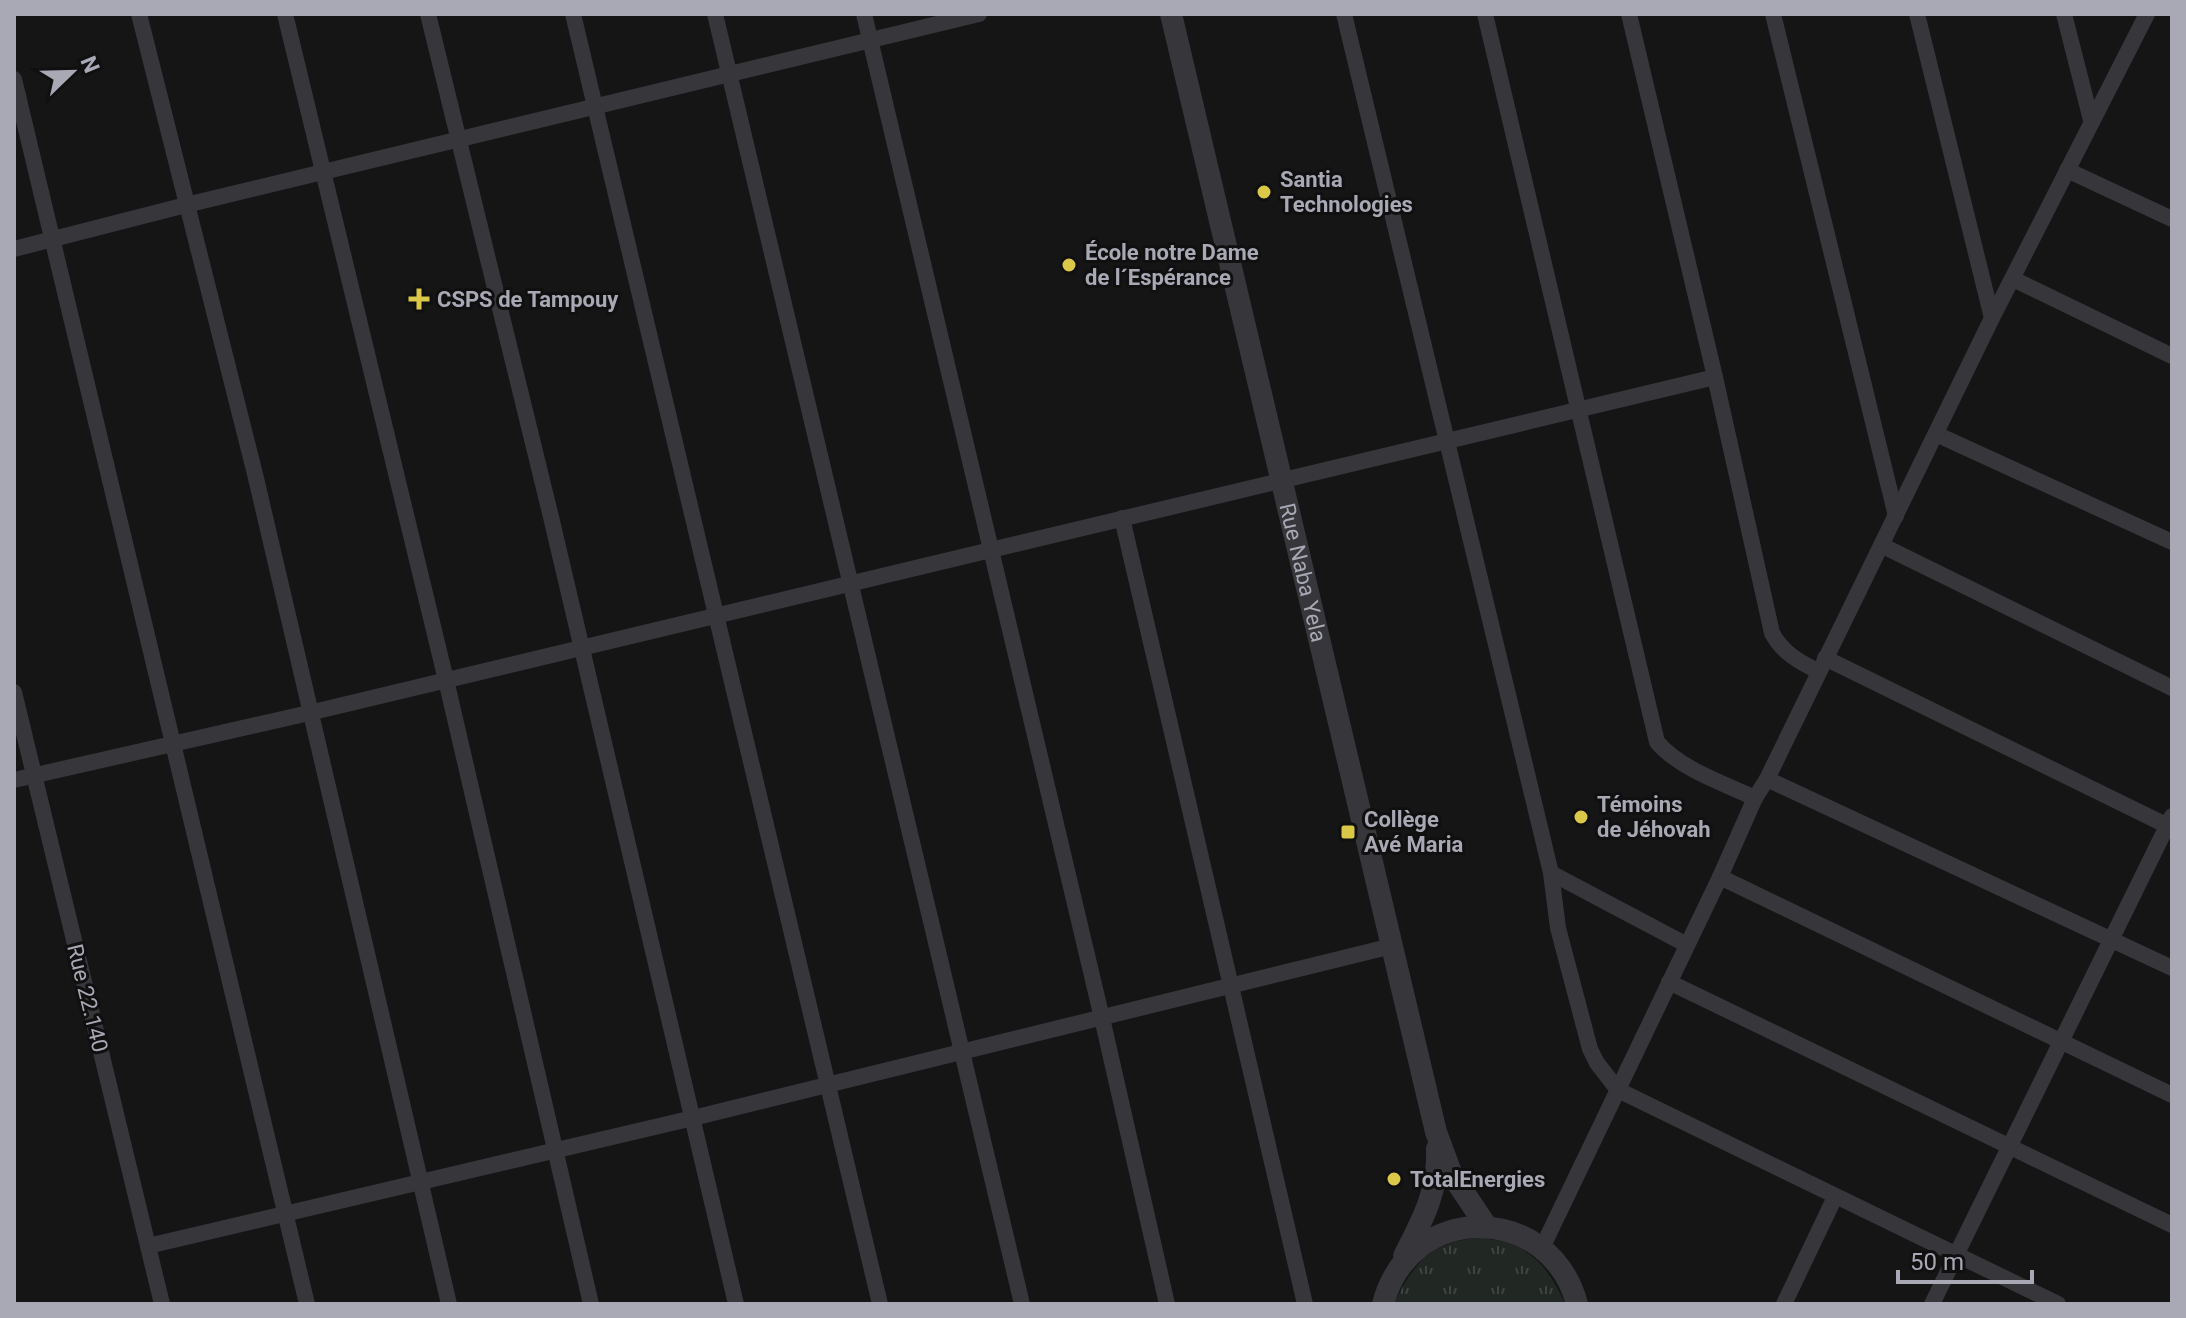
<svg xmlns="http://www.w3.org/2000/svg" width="2186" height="1318" font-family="Roboto,sans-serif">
	<defs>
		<pattern id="grass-tufts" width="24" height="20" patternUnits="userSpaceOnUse" patternTransform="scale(2)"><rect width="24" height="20" fill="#212823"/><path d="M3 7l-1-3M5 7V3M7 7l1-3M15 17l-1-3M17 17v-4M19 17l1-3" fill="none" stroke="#3e4441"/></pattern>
	</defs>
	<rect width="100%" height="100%" fill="#151516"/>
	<!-- grass -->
	<path fill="url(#grass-tufts)" d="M 1475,1238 C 1523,1239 1547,1262 1565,1304 L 1394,1304 C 1412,1265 1430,1243 1475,1238 Z"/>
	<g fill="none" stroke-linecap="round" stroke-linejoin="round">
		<!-- minor -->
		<g stroke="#36363b" stroke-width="16">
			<path d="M 139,14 L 255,474 L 449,1304"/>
			<path d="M 285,14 L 446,680 L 591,1304"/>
			<path d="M 428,14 L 551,517 L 736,1304"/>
			<path d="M 573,14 L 880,1304"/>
			<path d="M 715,14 L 1022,1304"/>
			<path d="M 864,14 L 1102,1018 L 1167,1304"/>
			<path d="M 1344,14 L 1551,873 L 1558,928 L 1590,1049 L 1597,1063 L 1618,1090 L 2058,1304"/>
			<path d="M 1485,14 L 1657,742 C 1680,769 1723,783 1755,798"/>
			<path d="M 1629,14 L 1715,377 L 1772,633 C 1782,652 1799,662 1818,671"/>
			<path d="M 1773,14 L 1896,516"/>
			<path d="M 1917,14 L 1992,318"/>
			<path d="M 2064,14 L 2091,120"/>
			<path d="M 14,79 L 307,1304"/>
			<path d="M 2067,170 L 2172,219"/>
			<path d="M 14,249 L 186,205 L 979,14"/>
			<path d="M 2013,279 L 2172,356"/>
			<path d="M 1936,434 L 2172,542"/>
			<path d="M 1122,518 L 1305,1304"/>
			<path d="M 1883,546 L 2172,688"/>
			<path d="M 1825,658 L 2172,828"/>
			<path d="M 14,692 L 162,1304"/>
			<path d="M 1767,779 L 2172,968"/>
			<path d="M 14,780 L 309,713 L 1715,377"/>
			<path d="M 1551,873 L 1687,945"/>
			<path d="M 1720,877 L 2172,1095"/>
			<path d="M 1669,982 L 2172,1225"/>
			<path d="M 148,1246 L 693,1118 L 1392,946"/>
			<path d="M 1542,1248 L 1720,877 L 1755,798 L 1767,779 L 1992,318 L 2147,14"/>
			<path d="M 1784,1304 L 1835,1197"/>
			<path d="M 1932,1304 L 2172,816"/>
		</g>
		<!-- tertiary -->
		<g stroke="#36363b" stroke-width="22">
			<path id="s1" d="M 1171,14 L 1436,1132 L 1452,1175 L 1487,1227"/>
			<path d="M 1404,1256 C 1422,1221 1439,1190 1437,1149"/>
			<path d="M 1383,1304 C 1410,1201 1550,1202 1577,1304"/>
		</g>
	</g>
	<!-- markers -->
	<g fill="#dbc848" stroke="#101011" stroke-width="3">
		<circle cx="1264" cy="192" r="8"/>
		<circle cx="1069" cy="265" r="8"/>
		<path d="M415 287h8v8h8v8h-8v8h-8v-8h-8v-8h8z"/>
		<circle cx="1581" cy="817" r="8"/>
		<rect x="1340" y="824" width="16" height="16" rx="4"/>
		<circle cx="1394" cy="1179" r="8"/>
	</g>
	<g text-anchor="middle" stroke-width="6" stroke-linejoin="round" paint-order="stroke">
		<!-- poi labels -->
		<g font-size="22" font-weight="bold" fill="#a8a9b5" stroke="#101011" text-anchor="start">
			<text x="1280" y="187">Santia<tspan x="1280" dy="25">Technologies</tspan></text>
			<text x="1085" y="260">École notre Dame<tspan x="1085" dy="25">de l´Espérance</tspan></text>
			<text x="437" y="307">CSPS de Tampouy</text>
			<text x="1597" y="812">Témoins<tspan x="1597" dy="25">de Jéhovah</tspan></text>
			<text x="1364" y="827">Collège<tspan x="1364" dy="25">Avé Maria</tspan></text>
			<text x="1410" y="1187">TotalEnergies</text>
		</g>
		<!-- street labels -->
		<g font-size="22" fill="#a8a9b5" stroke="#101011">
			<text dy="8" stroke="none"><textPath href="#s1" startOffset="574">Rue Naba Yela</textPath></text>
			<text transform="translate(88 998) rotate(76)" y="8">Rue 22.140</text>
		</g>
	</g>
	<!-- border -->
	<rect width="2186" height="1318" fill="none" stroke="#a8a9b5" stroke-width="32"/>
	<!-- north arrow -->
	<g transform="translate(72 72) rotate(67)" stroke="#101011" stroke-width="6" paint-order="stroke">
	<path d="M0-6L14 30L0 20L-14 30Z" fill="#a8a9b5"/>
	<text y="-12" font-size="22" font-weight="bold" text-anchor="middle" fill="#a8a9b5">N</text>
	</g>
	<!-- scale -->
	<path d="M1898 1270v12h134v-12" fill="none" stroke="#a8a9b5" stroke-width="4"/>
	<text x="1910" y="1270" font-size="24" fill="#a8a9b5" stroke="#101011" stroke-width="6" paint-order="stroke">50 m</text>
</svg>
